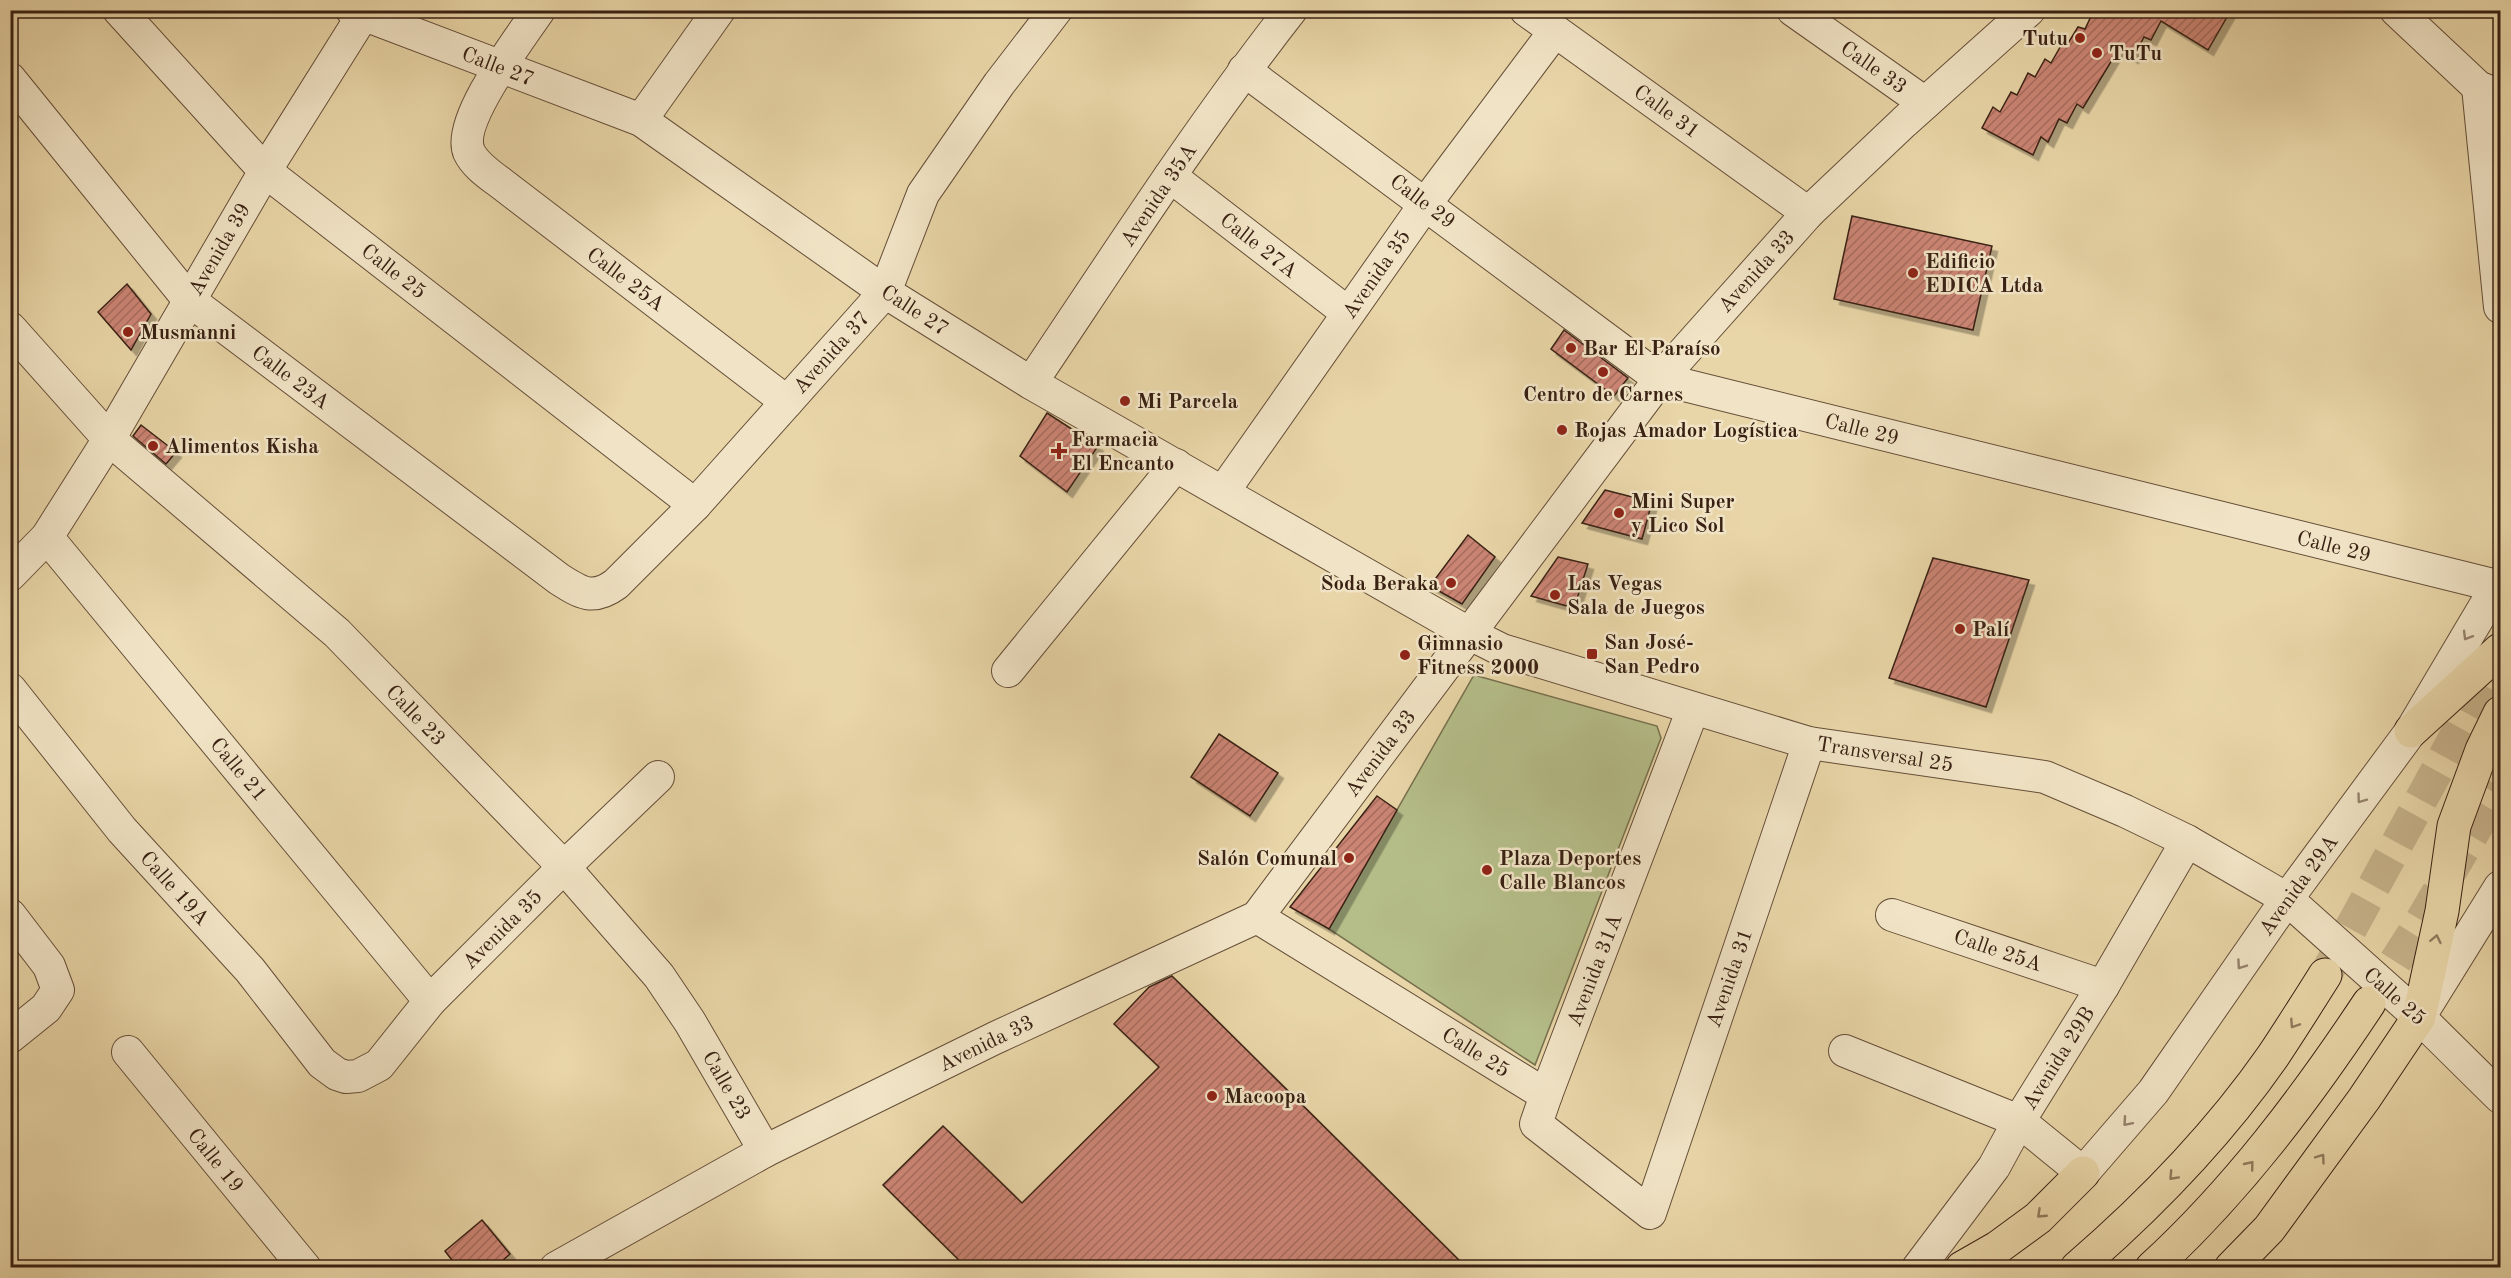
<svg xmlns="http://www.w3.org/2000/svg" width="2511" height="1278" font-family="'Old Standard TT',serif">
	<defs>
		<pattern id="building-hatch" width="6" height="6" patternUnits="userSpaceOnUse" patternTransform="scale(1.5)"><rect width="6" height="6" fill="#cc8574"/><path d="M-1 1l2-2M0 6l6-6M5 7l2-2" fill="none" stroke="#a76c5e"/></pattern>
		<filter id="shadow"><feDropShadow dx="5.5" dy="5.5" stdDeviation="0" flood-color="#0004"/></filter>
	</defs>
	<rect width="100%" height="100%" fill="#e9d6a8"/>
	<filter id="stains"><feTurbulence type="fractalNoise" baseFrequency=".00333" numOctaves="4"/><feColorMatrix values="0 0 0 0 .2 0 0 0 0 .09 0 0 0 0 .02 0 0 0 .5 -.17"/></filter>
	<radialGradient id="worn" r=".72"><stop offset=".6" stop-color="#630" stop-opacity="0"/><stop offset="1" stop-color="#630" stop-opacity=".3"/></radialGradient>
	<!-- green -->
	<path fill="#b5be89" stroke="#77704e" stroke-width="1.5" d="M 1474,675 L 1657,726 L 1661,738 L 1535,1065 L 1329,929 Z"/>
	<!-- building -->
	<g fill="url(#building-hatch)" stroke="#392113" stroke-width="1.5" filter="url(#shadow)">
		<path d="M 2094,10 L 2231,10 L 2208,50 L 2161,21 L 2151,40 L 2144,37 L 2133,58 L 2118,50 L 2083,108 L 2077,104 L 2067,123 L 2059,119 L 2048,142 L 2041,137 L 2033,155 L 1982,128 L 1993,107 L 2000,112 L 2011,92 L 2017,95 L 2028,73 L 2035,77 L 2045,59 L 2051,63 L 2063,42 L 2067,45 L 2078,27 L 2085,29 Z"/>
		<path d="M 1852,216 L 1992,246 L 1973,330 L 1834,299 Z"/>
		<path d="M 127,284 L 151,314 L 131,350 L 98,312 Z"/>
		<path d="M 1564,330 L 1628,378 L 1614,396 L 1551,349 Z"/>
		<path d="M 1047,413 L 1098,446 L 1067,492 L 1020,456 Z"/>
		<path d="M 141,425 L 176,452 L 166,464 L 133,436 Z"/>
		<path d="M 1605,490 L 1652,502 L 1642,539 L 1582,523 Z"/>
		<path d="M 1468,535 L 1495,557 L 1462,604 L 1430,586 Z"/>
		<path d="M 1558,557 L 1588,564 L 1574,608 L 1531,596 Z"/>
		<path d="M 1933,558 L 2029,580 L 1986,707 L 1889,678 Z"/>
		<path d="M 1219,734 L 1278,773 L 1250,816 L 1191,777 Z"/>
		<path d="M 1377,796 L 1397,810 L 1329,929 L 1290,907 Z"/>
		<path d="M 1172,976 L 1467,1268 L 967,1268 L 883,1185 L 943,1126 L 1022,1203 L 1159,1067 L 1114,1024 L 1149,987 Z"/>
		<path d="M 482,1220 L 510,1254 L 494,1268 L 458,1268 L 445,1251 Z"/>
	</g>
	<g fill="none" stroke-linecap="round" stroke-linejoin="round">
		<!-- highway-tunnel -->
		<g stroke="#c6b28a" stroke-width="33" stroke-dasharray="33 16" stroke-linecap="butt">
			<path d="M 2327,972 L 2500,655"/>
			<path d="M 2369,1003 L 2420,923 L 2500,787"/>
		</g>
		<!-- minor casing -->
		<g stroke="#654e38" stroke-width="34">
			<g id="minor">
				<path d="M 119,10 L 265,171 L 695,505"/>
				<path d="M 352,10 L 641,120 L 885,292 L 1031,383 L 1470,634 L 1502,650 L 1809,743 L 2045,777 L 2125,811 L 2187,841 L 2287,899 L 2419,1017 L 2500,1097"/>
				<path d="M 539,10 C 521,37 456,121 469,152 C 475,165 490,175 502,184 L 787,402"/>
				<path d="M 1526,10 L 1808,213"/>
				<path d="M 1793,10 L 1925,103"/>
				<path d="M 2396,10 L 2478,87 L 2498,95"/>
				<path d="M 1244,70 L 1660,379 L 2497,586 L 2411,731 L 2287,899 L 2153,1092 L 2083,1173 L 2019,1121 L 1845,1051"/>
				<path d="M 10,79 L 189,300 L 559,579 C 581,593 593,601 616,584 L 695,505 L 885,292 L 923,194 L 999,84 L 1056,10"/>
				<path d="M 2478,87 L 2500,307"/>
				<path d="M 641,120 L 719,10"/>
				<path d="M 1170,176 L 1348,313"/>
				<path d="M 10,328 L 109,439 L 337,633 L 564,867 L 659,976 L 690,1022 L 765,1151"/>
				<path d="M 1031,383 C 1115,258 1197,130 1291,10"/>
				<path d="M 1223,492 L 1426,203 L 1555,31"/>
				<path d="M 47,537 L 430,1001"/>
				<path d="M 10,575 L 47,537 L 109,439 L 265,171 L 366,10"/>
				<path d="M 1008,671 L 1176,465"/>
				<path d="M 10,689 L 122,830 L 250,970 L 322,1063 L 337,1074 L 346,1077 L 358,1076 L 379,1065 L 430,1001 L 564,867 L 658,777"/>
				<path d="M 10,915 L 49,966 L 58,990 L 46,1008 L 10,1037"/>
				<path d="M 1892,915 L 2103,986"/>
				<path d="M 1257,917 L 1546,1095 L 1536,1124 L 1650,1213 L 1809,743"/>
				<path d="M 2423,1011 L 2500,887"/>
				<path d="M 128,1052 L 305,1268"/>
				<path d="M 1546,1095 L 1693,709"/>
				<path d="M 556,1268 L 765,1151 L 995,1038 L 1257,917 L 1660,379 L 1808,213 L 1904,122 L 2029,10"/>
				<path d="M 1918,1268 L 1994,1167 L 2019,1121 L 2103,986 L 2187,841"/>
			</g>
		</g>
		<!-- highway casing -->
		<g stroke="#392113" stroke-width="35">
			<g id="highway">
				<path d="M 2411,731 L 2500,650"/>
				<path d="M 1962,1268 L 1997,1248 L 2038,1218 L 2083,1173"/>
				<path d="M 2077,1268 C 2150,1205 2218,1135 2273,1056 C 2291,1029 2308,1002 2325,975"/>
				<path d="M 2152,1268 C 2237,1190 2306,1098 2369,1003"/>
				<path d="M 2231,1268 L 2269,1229 L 2364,1099 L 2419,1017 L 2442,911 L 2454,826 L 2482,750 L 2500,713"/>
			</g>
		</g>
		<!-- minor -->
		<use href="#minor" stroke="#f1e4c6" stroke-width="32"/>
		<!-- highway -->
		<use href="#highway" stroke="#e9d6a8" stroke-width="33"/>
	</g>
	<!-- one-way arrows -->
	<defs><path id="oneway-chevron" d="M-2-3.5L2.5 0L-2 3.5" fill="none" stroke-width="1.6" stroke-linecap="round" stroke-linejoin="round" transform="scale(1.5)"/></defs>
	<g stroke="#95826c">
		<use href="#oneway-chevron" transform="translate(2467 636) rotate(121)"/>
		<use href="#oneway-chevron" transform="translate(2361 799) rotate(126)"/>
		<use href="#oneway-chevron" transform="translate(2241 965) rotate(125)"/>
		<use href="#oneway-chevron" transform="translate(2127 1122) rotate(131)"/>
	</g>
	<g stroke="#917c5e">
		<use href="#oneway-chevron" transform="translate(2436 939) rotate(-78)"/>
		<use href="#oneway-chevron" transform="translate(2294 1024) rotate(123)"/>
		<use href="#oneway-chevron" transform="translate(2321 1158) rotate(-54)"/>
		<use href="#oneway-chevron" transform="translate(2250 1165) rotate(-51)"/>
		<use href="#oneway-chevron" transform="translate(2173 1176) rotate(133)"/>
		<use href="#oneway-chevron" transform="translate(2041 1214) rotate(137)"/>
	</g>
	<!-- markers -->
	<g fill="#8f2418" stroke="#f1e4c6" stroke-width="2">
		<circle cx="2080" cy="38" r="6"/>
		<circle cx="2097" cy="53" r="6"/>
		<circle cx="1913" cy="273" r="6"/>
		<circle cx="128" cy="332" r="6"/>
		<circle cx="1571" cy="348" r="6"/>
		<circle cx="1603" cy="372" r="6"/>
		<circle cx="1125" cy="401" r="6"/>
		<circle cx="1562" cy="430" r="6"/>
		<circle cx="153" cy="446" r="6"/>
		<path d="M1056 442h6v6h6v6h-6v6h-6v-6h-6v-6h6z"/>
		<circle cx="1619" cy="513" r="6"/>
		<circle cx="1451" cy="583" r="6"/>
		<circle cx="1555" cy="595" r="6"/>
		<circle cx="1960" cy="629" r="6"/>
		<rect x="1586" y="648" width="12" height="12" rx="3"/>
		<circle cx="1405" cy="655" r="6"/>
		<circle cx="1349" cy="858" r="6"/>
		<circle cx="1487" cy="870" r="6"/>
		<circle cx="1212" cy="1096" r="6"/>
	</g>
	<g text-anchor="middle" stroke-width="5" stroke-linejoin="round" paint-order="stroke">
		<!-- poi labels -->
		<g font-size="21" font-weight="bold" fill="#392113" stroke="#f1e4c6" text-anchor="start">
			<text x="2068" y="45" text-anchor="end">Tutu</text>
			<text x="2109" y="60">TuTu</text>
			<text x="1925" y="268">Edificio<tspan x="1925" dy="24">EDICA Ltda</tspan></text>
			<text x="140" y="339">Musmanni</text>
			<text x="1583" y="355">Bar El Paraíso</text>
			<text x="1603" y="401" text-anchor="middle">Centro de Carnes</text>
			<text x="1137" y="408">Mi Parcela</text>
			<text x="1574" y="437">Rojas Amador Logística</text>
			<text x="1071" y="446">Farmacia<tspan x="1071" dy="24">El Encanto</tspan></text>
			<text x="165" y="453">Alimentos Kisha</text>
			<text x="1631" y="508">Mini Super<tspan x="1631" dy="24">y Lico Sol</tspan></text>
			<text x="1439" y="590" text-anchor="end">Soda Beraka</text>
			<text x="1567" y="590">Las Vegas<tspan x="1567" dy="24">Sala de Juegos</tspan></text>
			<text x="1972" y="636">Palí</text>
			<text x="1604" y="649">San José-<tspan x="1604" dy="24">San Pedro</tspan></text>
			<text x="1417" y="650">Gimnasio<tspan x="1417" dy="24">Fitness 2000</tspan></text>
			<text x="1337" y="865" text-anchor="end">Salón Comunal</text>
			<text x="1499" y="865">Plaza Deportes<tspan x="1499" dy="24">Calle Blancos</tspan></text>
			<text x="1224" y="1103">Macoopa</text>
		</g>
		<!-- street labels -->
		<g font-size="21" fill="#392113" stroke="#f1e4c6">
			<text transform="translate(498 66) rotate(21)" y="7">Calle 27</text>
			<text transform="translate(1874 67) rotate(35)" y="7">Calle 33</text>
			<text transform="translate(1667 111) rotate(36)" y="7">Calle 31</text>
			<text transform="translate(1158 195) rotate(-56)" y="7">Avenida 35A</text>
			<text transform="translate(1423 201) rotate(37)" y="7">Calle 29</text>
			<text transform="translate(1259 245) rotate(38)" y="7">Calle 27A</text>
			<text transform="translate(219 249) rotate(-60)" y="7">Avenida 39</text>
			<text transform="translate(394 271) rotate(38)" y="7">Calle 25</text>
			<text transform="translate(1756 271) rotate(-48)" y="7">Avenida 33</text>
			<text transform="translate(1376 274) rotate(-55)" y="7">Avenida 35</text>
			<text transform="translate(626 279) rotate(37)" y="7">Calle 25A</text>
			<text transform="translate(915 310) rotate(33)" y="7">Calle 27</text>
			<text transform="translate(831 352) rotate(-48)" y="7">Avenida 37</text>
			<text transform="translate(291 377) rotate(37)" y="7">Calle 23A</text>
			<text transform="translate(1862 429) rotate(14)" y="7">Calle 29</text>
			<text transform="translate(2334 546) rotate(14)" y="7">Calle 29</text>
			<text transform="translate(416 715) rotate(46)" y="7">Calle 23</text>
			<text transform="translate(1380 753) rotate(-53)" y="7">Avenida 33</text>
			<text transform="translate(1885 754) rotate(9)" y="7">Transversal 25</text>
			<text transform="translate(239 769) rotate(50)" y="7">Calle 21</text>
			<text transform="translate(2298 885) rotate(-54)" y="7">Avenida 29A</text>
			<text transform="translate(175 888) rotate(48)" y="7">Calle 19A</text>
			<text transform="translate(502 929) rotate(-45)" y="7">Avenida 35</text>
			<text transform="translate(1998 950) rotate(19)" y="7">Calle 25A</text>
			<text transform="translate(1594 970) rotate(-69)" y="7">Avenida 31A</text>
			<text transform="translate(1729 978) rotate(-71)" y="7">Avenida 31</text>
			<text transform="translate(2395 996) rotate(42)" y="7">Calle 25</text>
			<text transform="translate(986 1043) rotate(-26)" y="7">Avenida 33</text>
			<text transform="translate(1476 1052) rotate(32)" y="7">Calle 25</text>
			<text transform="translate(2058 1058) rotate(-58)" y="7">Avenida 29B</text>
			<text transform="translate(727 1085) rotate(60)" y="7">Calle 23</text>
			<text transform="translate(216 1160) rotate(51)" y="7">Calle 19</text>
		</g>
	</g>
	<!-- margin -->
	<rect width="2511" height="1278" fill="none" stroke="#e9d6a8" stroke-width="36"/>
	<rect x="12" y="12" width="2487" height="1254" fill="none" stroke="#392113" stroke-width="3"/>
	<rect x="18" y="18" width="2475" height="1242" fill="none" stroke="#392113" stroke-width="1.5"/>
	<rect width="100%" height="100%" filter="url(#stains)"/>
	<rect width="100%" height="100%" fill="url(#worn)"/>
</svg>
